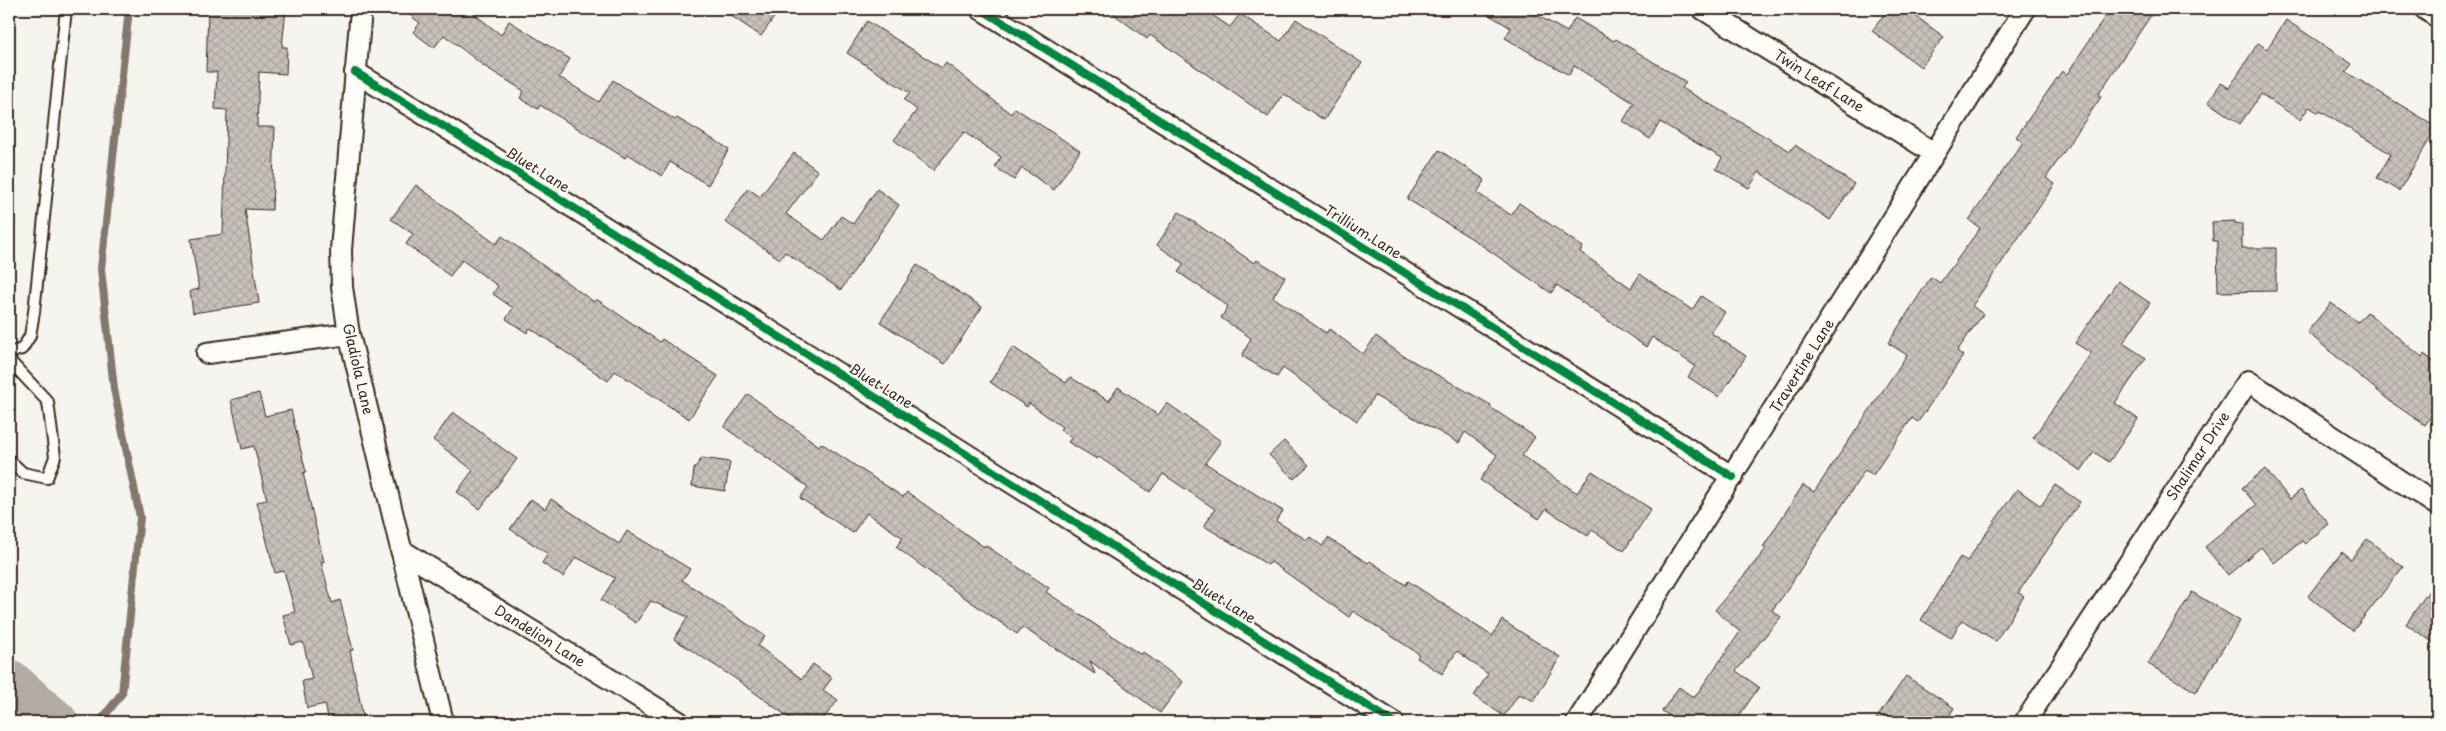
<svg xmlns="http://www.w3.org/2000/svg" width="2446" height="731" font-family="'Playpen Sans',sans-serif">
	<defs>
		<pattern id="building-cross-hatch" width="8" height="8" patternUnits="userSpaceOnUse" patternTransform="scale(1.25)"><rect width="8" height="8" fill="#c7c1bb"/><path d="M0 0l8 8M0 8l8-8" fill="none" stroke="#aca6a0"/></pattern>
	</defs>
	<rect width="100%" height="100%" fill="#f5f4ee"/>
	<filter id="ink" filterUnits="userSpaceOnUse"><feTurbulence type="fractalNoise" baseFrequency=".02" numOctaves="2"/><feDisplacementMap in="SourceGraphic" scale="10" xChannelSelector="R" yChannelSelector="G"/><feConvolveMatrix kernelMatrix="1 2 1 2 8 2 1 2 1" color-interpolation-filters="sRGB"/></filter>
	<g filter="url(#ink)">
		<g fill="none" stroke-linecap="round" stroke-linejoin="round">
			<!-- stream -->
			<path stroke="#84786e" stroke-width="8" d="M 100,722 L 122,693 L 140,517 L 114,389 L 101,269 L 129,9"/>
			<!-- river -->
			<path stroke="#b4aca4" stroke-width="44" d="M 9,681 L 56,722"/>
		</g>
		<!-- building -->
		<g fill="url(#building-cross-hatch)" stroke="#3b2a1e">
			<path d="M 208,9 L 286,9 L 282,47 L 287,47 L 286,74 L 259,72 L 257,127 L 275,127 L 272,210 L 245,209 L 259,303 L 193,313 L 190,291 L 199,289 L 191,239 L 223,234 L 227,110 L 215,109 L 217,72 L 206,72 Z"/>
			<path d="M 402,9 L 468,9 L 501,35 L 509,21 L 570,59 L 559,77 L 599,102 L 613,80 L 675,120 L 677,118 L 729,149 L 708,185 L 670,162 L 662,176 L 628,154 L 625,158 L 540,105 L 538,109 L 520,98 L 524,91 L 484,66 L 444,35 L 434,48 L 413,32 L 420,23 Z"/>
			<path d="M 721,9 L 780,9 L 761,36 Z"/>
			<path d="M 1107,9 L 1203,9 L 1230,27 L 1240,14 L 1281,41 L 1296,19 L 1362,63 L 1324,120 L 1284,94 L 1268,117 L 1150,35 L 1147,39 Z"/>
			<path d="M 1479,9 L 1526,9 L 1567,32 L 1575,18 L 1614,41 L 1616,39 L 1686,82 L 1682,88 L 1790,151 L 1795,145 L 1854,184 L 1830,220 L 1759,172 L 1749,188 L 1716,169 L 1722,158 L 1660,122 L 1650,139 L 1623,121 L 1634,103 L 1574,66 L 1569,75 L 1505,38 L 1511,28 Z"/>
			<path d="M 1888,9 L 1906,9 L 1944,37 L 1921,67 L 1872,31 Z"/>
			<path d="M 2110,9 L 2155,9 L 2098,95 L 2101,97 L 2046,178 L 2055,184 L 1972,306 L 1983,314 L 1957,351 L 1963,356 L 1918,422 L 1912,418 L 1873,475 L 1865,470 L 1783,596 L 1772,610 L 1781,617 L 1736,671 L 1759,687 L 1735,722 L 1679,722 L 1662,711 L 1679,687 L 1694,698 L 1740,632 L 1715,610 L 1766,549 L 1763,547 L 1803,485 L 1814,492 L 1907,355 L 1888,343 L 1931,277 L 1940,283 L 1980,228 L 1969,220 L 2023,142 L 2016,137 L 2062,71 L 2067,74 Z"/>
			<path d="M 2286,20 L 2352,64 L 2346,72 L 2437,127 L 2399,191 L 2377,178 L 2391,154 L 2320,111 L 2319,113 L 2309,107 L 2300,120 L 2261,94 L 2240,124 L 2208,102 L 2221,83 L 2229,88 L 2258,43 L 2267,49 Z"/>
			<path d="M 867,21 L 942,68 L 946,63 L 1011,114 L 1015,108 L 1080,151 L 1054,190 L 1022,168 L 1014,180 L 995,167 L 1001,157 L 964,132 L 933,171 L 894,140 L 917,110 L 904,100 L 910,93 L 847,53 Z"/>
			<path d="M 1439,150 L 1485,180 L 1477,193 L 1511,215 L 1519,203 L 1583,247 L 1580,252 L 1631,288 L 1640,274 L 1692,310 L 1701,296 L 1725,312 L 1711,333 L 1746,356 L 1719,397 L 1688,377 L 1695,366 L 1652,337 L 1646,347 L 1557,285 L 1551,293 L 1474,240 L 1407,199 Z"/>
			<path d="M 794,153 L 818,171 L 786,214 L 824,240 L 841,216 L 853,224 L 877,189 L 899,205 L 841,290 L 785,252 L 780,259 L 725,222 L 748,188 L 760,197 Z"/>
			<path d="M 416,185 L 496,244 L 502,236 L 594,302 L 596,299 L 660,342 L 662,339 L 718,376 L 689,419 L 615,371 L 608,381 L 530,328 L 527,333 L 506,319 L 513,308 L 493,294 L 498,286 L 462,260 L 450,276 L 406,244 L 413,234 L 391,219 Z"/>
			<path d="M 1179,212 L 1254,263 L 1257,260 L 1285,277 L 1273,297 L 1326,333 L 1329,329 L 1363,354 L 1376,336 L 1402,355 L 1491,405 L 1490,407 L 1535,437 L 1522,456 L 1577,493 L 1592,471 L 1651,509 L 1624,551 L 1592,530 L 1588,536 L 1546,509 L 1539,519 L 1480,480 L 1497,455 L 1465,432 L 1459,443 L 1375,396 L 1357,421 L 1283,368 L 1277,377 L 1242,356 L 1251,338 L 1221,318 L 1228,306 L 1178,272 L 1184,264 L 1157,245 Z"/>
			<path d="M 2235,221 L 2235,223 L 2242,224 L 2242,248 L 2276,248 L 2276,291 L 2218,292 L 2217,241 L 2213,241 L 2212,222 Z"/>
			<path d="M 917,265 L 982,307 L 945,364 L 880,322 Z"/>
			<path d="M 2118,281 L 2150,303 L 2123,343 L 2146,358 L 2115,403 L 2138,419 L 2109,462 L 2094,452 L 2081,471 L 2033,438 L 2091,353 L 2075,343 Z"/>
			<path d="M 2331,303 L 2358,322 L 2367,312 L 2422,357 L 2424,354 L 2437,364 L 2437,407 L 2425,425 L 2391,402 L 2307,332 Z"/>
			<path d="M 1013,347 L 1066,383 L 1070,377 L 1109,401 L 1118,387 L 1158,415 L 1167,403 L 1221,441 L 1205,463 L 1283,511 L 1276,521 L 1307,540 L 1310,537 L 1322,546 L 1328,538 L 1368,563 L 1370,561 L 1406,585 L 1408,581 L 1492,636 L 1502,620 L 1560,657 L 1534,701 L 1519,694 L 1504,716 L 1474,696 L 1488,674 L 1457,651 L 1442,674 L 1417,658 L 1419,654 L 1353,611 L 1349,617 L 1271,562 L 1268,565 L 1204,526 L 1215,509 L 1163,474 L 1150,492 L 1099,457 L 1097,459 L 1068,442 L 1072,437 L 1060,430 L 1062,427 L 1029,403 L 1027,407 L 990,382 Z"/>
			<path d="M 259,393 L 265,416 L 291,410 L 306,472 L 303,473 L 324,562 L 321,562 L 332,603 L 340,600 L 353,650 L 350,651 L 364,722 L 329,722 L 325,704 L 307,708 L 302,681 L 312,679 L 303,642 L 291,645 L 283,615 L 295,612 L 284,571 L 275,573 L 257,502 L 267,500 L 254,446 L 242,449 L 231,400 Z"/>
			<path d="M 748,394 L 819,446 L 821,443 L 903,497 L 907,492 L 984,547 L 985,545 L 1049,588 L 1046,592 L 1141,655 L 1143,652 L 1183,682 L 1160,713 L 1090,661 L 1095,674 L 1022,627 L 1017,634 L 954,590 L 896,547 L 903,538 L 867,513 L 853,533 L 800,498 L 808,487 L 724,427 Z"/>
			<path d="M 453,412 L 517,459 L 480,509 L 457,492 L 473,470 L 433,440 Z"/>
			<path d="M 1284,441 L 1309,465 L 1294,479 L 1269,455 Z"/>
			<path d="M 702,458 L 730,462 L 725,491 L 692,486 L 694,469 Z"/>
			<path d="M 2265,469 L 2290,499 L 2301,490 L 2329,524 L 2305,544 L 2302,541 L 2274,563 L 2261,547 L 2228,575 L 2205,547 L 2256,505 L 2242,488 Z"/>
			<path d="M 2055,485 L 2080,502 L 2018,593 L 2024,596 L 1996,641 L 1962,620 L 1951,638 L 1921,620 L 1960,557 L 1967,561 L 2017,489 L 2041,506 Z"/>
			<path d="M 531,499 L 545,509 L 551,499 L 619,544 L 627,531 L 690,569 L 682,580 L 765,636 L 758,646 L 802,679 L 813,664 L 832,678 L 823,690 L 838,700 L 821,722 L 795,722 L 736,679 L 674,639 L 688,617 L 651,601 L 636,623 L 601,600 L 615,578 L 576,557 L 563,577 L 542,563 L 548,554 L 510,529 Z"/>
			<path d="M 2367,539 L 2403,567 L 2353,631 L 2308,596 L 2342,552 L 2351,559 Z"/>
			<path d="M 2437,579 L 2437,645 L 2406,624 Z"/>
			<path d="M 2192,592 L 2240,621 L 2196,692 L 2148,664 Z"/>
			<path d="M 1906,676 L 1954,708 L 1945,722 L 1874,722 Z"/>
		</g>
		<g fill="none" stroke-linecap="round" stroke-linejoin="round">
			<!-- lane casing -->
			<g stroke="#3b2a1e" stroke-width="14">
				<g id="lane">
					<path d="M 9,353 L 22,349 L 30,336 L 34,312 L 66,9"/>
					<path d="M 9,360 L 48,402 L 55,457 L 47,478 L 23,473 L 9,460"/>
				</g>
			</g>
			<!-- street casing -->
			<g stroke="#3b2a1e" stroke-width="24">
				<g id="street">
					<path d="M 361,9 L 341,250 L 342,287 L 349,334 L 443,722"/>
					<path d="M 981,9 L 1733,477"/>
					<path d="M 1703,9 L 1934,153"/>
					<path d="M 2425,9 L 2437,17"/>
					<path d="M 355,72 L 453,132 L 1393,722"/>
					<path d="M 207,353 L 349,334"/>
					<path d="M 401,550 L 679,722"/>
					<path d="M 1577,722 L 2025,9"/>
					<path d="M 2025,722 L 2248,381 L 2437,505"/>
				</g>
			</g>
			<!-- lane -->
			<use href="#lane" stroke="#fdfcf7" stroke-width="10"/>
			<!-- street -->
			<use href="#street" stroke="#fdfcf7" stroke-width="20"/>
			<!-- cycleway casing -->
			<g stroke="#fdfcf7" stroke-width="11">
				<g id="cycleway">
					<path d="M 981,9 L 1733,477"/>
					<path d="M 355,72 L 453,132 L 1393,722"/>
				</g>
			</g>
			<!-- cycleway -->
			<use href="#cycleway" stroke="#00873e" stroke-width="8"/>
		</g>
	</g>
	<g text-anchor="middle" stroke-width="4" stroke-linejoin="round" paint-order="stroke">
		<!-- street labels -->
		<g font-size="14" fill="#3b2a1e" stroke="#fdfcf7">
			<text transform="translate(1819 81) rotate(32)" y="5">Twin Leaf Lane</text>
			<text transform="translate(538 170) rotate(32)" y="5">Bluet Lane</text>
			<text transform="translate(1363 232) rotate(32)" y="5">Trillium Lane</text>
			<text transform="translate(1802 366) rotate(-58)" y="5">Travertine Lane</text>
			<text transform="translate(358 369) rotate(77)" y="5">Gladiola Lane</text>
			<text transform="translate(881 386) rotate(32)" y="5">Bluet Lane</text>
			<text transform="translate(2198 456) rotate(-57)" y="5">Shalimar Drive</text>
			<text transform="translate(1224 601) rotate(32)" y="5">Bluet Lane</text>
			<text transform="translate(540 636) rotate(32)" y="5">Dandelion Lane</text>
		</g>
	</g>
	<!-- margin -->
	<rect width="2446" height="731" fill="none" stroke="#fdfcf7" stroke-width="30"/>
	<rect x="15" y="15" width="2416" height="701" fill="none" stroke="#3b2a1e" stroke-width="2" filter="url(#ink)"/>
</svg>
